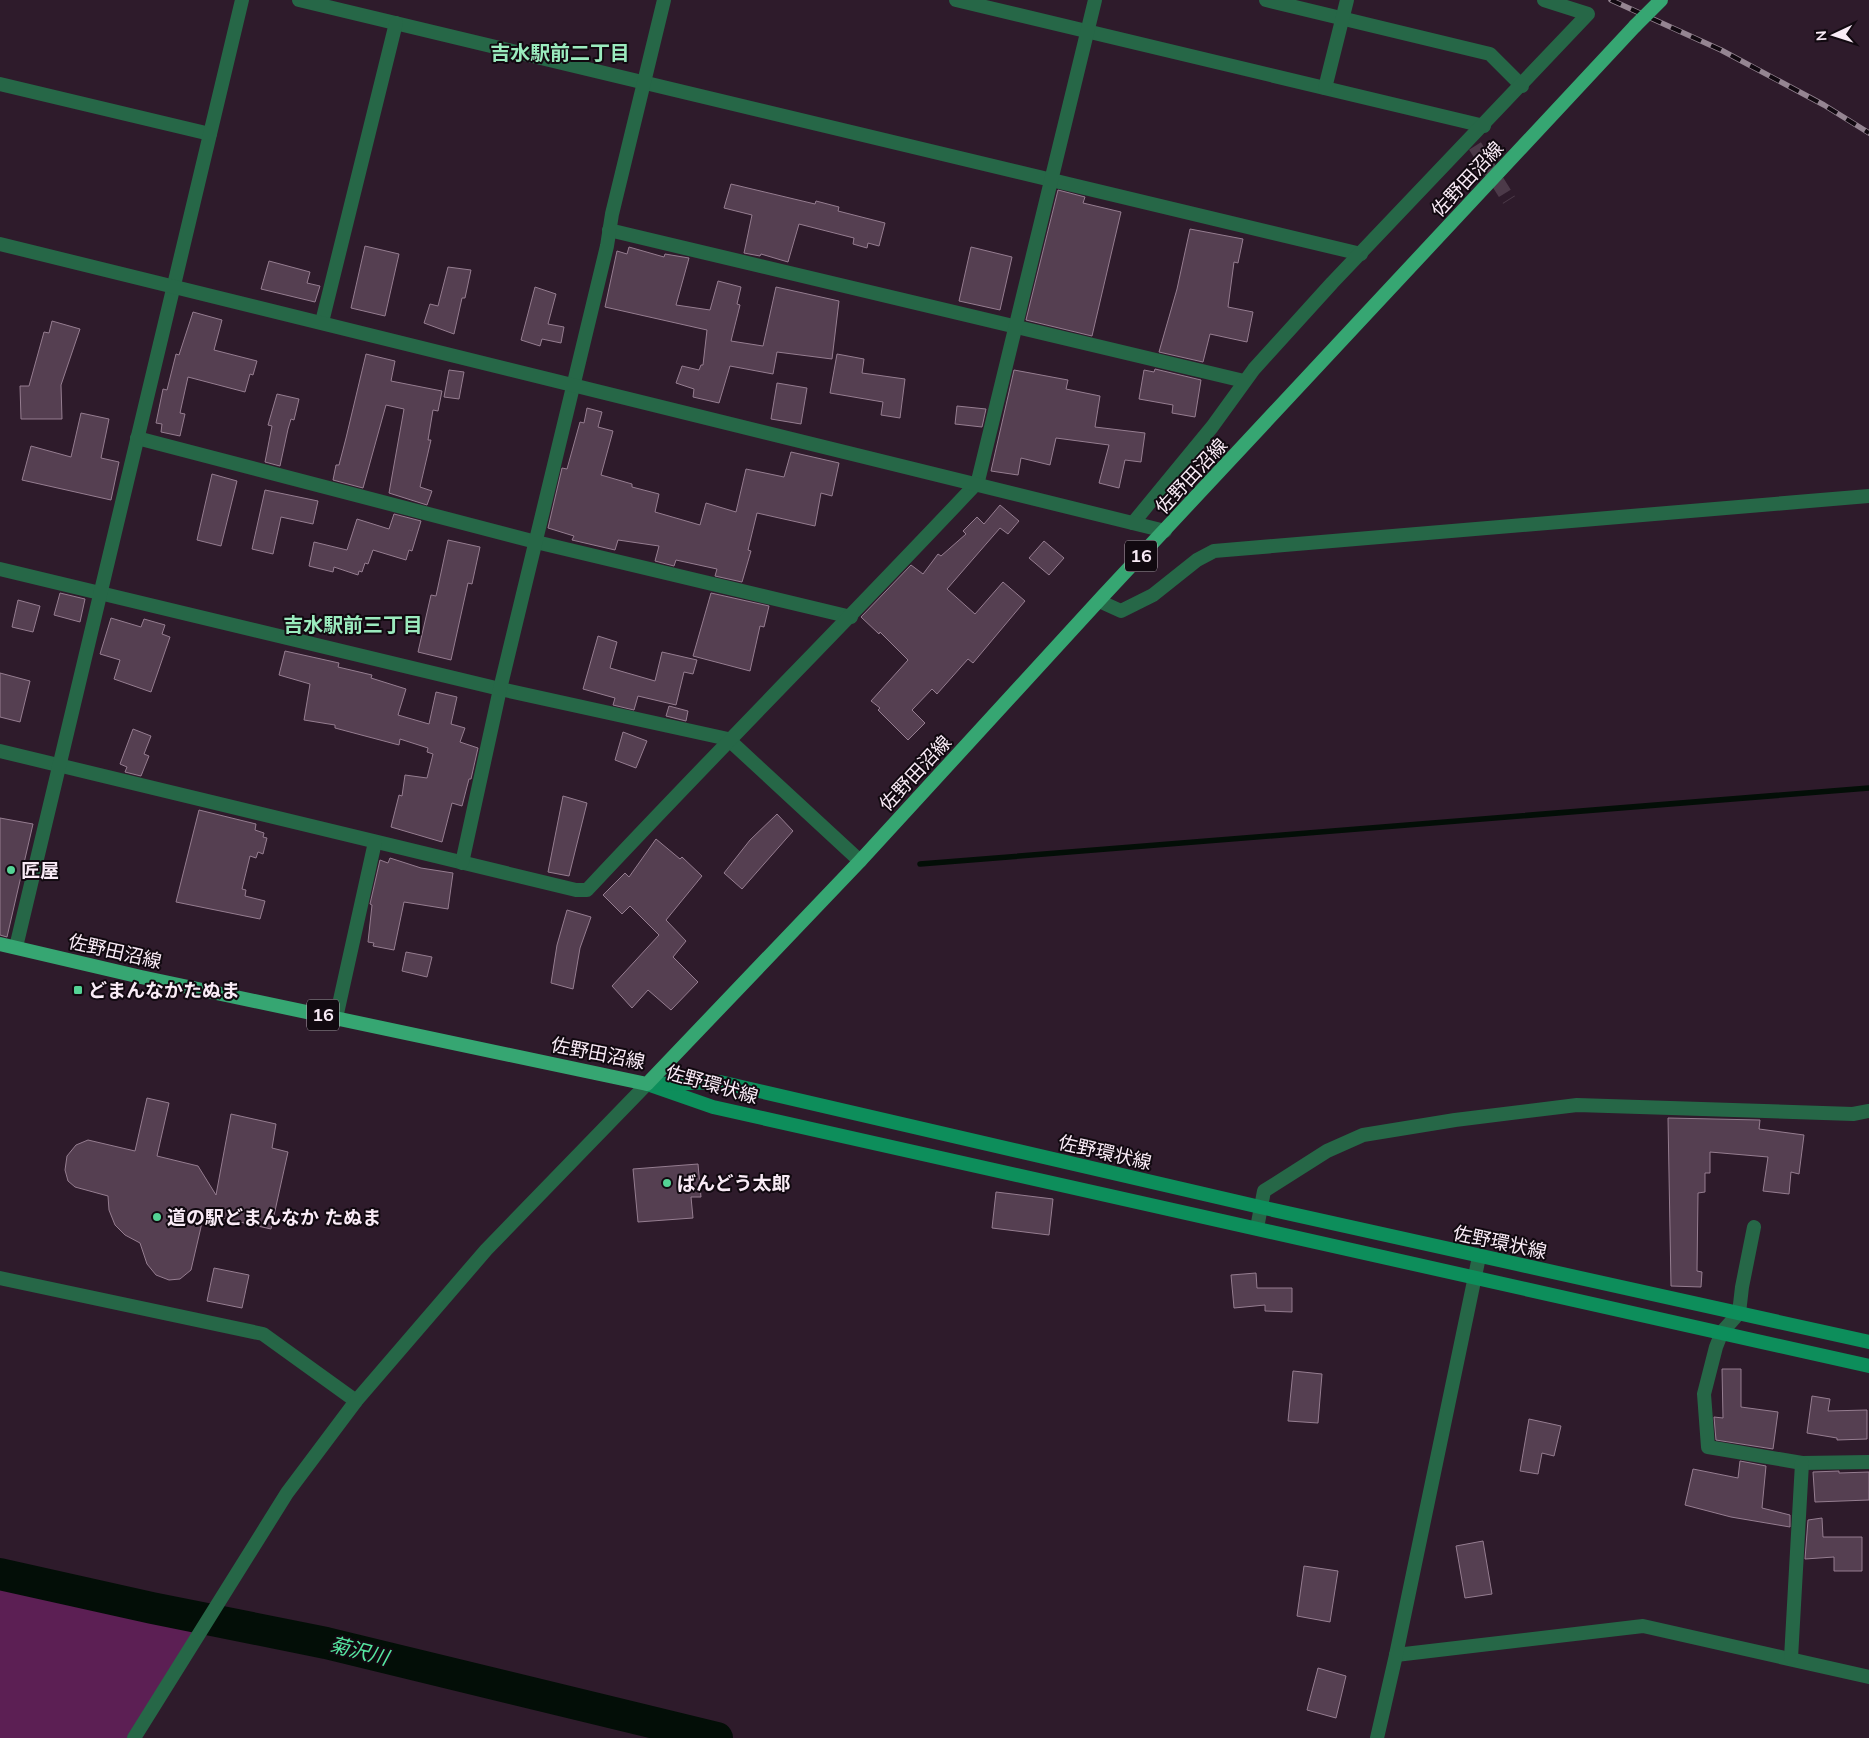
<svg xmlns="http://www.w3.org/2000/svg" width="1869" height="1738" font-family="Mulish,'Noto Sans JP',sans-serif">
	<rect width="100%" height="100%" fill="#2e1b2b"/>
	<!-- green -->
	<path fill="#5c1f54" d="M 0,1574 L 199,1634 L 134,1738 L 0,1738 Z"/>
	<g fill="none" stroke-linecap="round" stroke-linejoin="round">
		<!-- stream -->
		<path stroke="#030e07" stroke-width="5.5" d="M 920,864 L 1869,788"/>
		<!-- river -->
		<path stroke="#030e07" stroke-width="32" d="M 0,1574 L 152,1608 L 326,1643 L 717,1738"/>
	</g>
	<!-- building -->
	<g fill="#553f51" stroke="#957d90">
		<path d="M 731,184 L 815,204 L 816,201 L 839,207 L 838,211 L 885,223 L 879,246 L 868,243 L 867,248 L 853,244 L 854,238 L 799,224 L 788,262 L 761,254 L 760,256 L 744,253 L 752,215 L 724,208 Z"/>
		<path d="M 1058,190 L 1085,197 L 1083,203 L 1121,212 L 1092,336 L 1026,320 Z"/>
		<path d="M 1190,229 L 1243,239 L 1238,263 L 1234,262 L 1228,307 L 1253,312 L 1247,342 L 1210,334 L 1203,362 L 1159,352 L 1177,289 Z"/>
		<path d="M 365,246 L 399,254 L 385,316 L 351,308 Z"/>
		<path d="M 629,247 L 664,257 L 665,254 L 689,258 L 676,305 L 710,310 L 718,281 L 741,287 L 737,304 L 740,305 L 731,341 L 763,346 L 776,287 L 839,301 L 832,359 L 777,352 L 773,374 L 730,366 L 719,403 L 693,397 L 694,389 L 676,383 L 682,366 L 699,370 L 701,365 L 703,365 L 707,330 L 605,307 L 617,251 L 627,254 Z"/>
		<path d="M 971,247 L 1012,257 L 1000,310 L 959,301 Z"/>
		<path d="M 269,261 L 310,272 L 307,283 L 320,286 L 315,302 L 261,289 Z"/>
		<path d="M 448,267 L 471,270 L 465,298 L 462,298 L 454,334 L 424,323 L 430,304 L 438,306 Z"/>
		<path d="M 535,287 L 556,294 L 548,324 L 564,327 L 561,343 L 542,339 L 540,346 L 521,340 Z"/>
		<path d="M 193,312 L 222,320 L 214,350 L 257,361 L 253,375 L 250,374 L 245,392 L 188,377 L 180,413 L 185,414 L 180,436 L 161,432 L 162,424 L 156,423 L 163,389 L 167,390 L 176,354 L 179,355 Z"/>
		<path d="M 52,321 L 80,329 L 61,385 L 62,419 L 21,419 L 20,386 L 29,386 L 44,332 L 49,333 Z"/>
		<path d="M 366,354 L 395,361 L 391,381 L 442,391 L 438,411 L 433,410 L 428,440 L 431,440 L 420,487 L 432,491 L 427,505 L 389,493 L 404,409 L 386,405 L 363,488 L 333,480 L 336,465 L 339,465 L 346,438 Z"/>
		<path d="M 837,354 L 864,359 L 862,373 L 905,379 L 900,418 L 881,415 L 883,402 L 830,393 Z"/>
		<path d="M 1155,369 L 1201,380 L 1195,417 L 1172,413 L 1173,405 L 1139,399 L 1144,370 L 1154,372 Z"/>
		<path d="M 449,370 L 464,372 L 459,399 L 444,397 Z"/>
		<path d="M 1014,370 L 1068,380 L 1066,389 L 1100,396 L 1095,427 L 1145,433 L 1141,462 L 1125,460 L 1119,488 L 1099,483 L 1109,445 L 1056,438 L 1050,465 L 1021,458 L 1018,475 L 991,471 Z"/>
		<path d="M 777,383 L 807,388 L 801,424 L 771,419 Z"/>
		<path d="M 277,394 L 299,399 L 294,420 L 291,419 L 288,429 L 280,466 L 265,462 L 272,426 L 268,425 Z"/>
		<path d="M 957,406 L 986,409 L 982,427 L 955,424 Z"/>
		<path d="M 587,408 L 602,412 L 598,427 L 613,431 L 601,475 L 632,484 L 632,487 L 659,494 L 655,512 L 700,525 L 706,503 L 736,512 L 746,469 L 784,477 L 791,452 L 839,463 L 832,496 L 821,493 L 815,526 L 757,513 L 748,550 L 751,551 L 742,582 L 715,576 L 717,569 L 676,560 L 674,566 L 655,561 L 659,546 L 618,540 L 615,550 L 572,540 L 574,536 L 548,528 L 562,468 L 567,469 L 580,422 L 584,423 Z"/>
		<path d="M 81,413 L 109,419 L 101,458 L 119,462 L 111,500 L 22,480 L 31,446 L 71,457 Z"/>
		<path d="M 212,474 L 237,481 L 221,546 L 197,540 Z"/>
		<path d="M 265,490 L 318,501 L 313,524 L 281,517 L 273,554 L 252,549 Z"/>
		<path d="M 1000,505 L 1019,521 L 1008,534 L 1000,528 L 947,589 L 975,614 L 1003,582 L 1025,601 L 973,663 L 968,659 L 937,694 L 932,689 L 912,710 L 925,723 L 908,740 L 878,710 L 880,708 L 871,701 L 908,660 L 880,632 L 879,634 L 861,617 L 911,565 L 923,574 L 938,554 L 941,556 L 966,534 L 963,531 L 977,517 L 984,524 Z"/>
		<path d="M 394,514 L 421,521 L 412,551 L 409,550 L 406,560 L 373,550 L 368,564 L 365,563 L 362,572 L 359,571 L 358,575 L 334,567 L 333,572 L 309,566 L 314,542 L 347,550 L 357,519 L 389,529 Z"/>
		<path d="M 448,540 L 480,547 L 472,584 L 468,583 L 451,660 L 418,652 L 431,595 L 436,596 Z"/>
		<path d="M 1044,541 L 1064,558 L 1049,575 L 1029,558 Z"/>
		<path d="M 60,593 L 85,599 L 80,622 L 54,615 Z"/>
		<path d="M 711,593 L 769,606 L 764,627 L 760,626 L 750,671 L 693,656 Z"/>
		<path d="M 18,600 L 40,606 L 33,632 L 12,627 Z"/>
		<path d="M 111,618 L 141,627 L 144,619 L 165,625 L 162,634 L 170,637 L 151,692 L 114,679 L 120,660 L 100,654 Z"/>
		<path d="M 598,636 L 617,642 L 610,668 L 655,681 L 662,652 L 697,660 L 693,674 L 684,672 L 676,705 L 638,696 L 634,710 L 613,705 L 615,698 L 583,689 Z"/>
		<path d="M 285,651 L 339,663 L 338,667 L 372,675 L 371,678 L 406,689 L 398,715 L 429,724 L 436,692 L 457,697 L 451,724 L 465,728 L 460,742 L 478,748 L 471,779 L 469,779 L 462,806 L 452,803 L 442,842 L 391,827 L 399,795 L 402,796 L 405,775 L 427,778 L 433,754 L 427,752 L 428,748 L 400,739 L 399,745 L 335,728 L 335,725 L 304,720 L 310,684 L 279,675 Z"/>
		<path d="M 0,673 L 30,681 L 20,722 L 0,717 Z"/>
		<path d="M 669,706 L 688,711 L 686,721 L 666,716 Z"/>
		<path d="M 133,729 L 151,736 L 144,754 L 149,756 L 141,776 L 125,772 L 127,767 L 120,764 Z"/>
		<path d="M 623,732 L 647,741 L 636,768 L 615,760 Z"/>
		<path d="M 563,796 L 587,803 L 569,876 L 548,872 Z"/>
		<path d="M 199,810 L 256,824 L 255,830 L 264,833 L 263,837 L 267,838 L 263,854 L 258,852 L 256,858 L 250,856 L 242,889 L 246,890 L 245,896 L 265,901 L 260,919 L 176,902 Z"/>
		<path d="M 777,814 L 793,831 L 742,889 L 724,873 L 750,840 Z"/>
		<path d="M 0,818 L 33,824 L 7,937 L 0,935 Z"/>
		<path d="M 656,839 L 680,859 L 682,857 L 702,876 L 666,920 L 686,941 L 673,957 L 698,982 L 671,1010 L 648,990 L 632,1008 L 612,986 L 659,935 L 630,906 L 622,914 L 603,895 L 625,873 L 629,877 Z"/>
		<path d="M 390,858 L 421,868 L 453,873 L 448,909 L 404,902 L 394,950 L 373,946 L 374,943 L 368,942 L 372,905 L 370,904 L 380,860 L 388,863 Z"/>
		<path d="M 567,910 L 591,917 L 580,948 L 573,989 L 551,983 L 557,945 Z"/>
		<path d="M 406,952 L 432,957 L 427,977 L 402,971 Z"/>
		<path d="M 147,1098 L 169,1103 L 157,1156 L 198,1166 L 216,1195 L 231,1114 L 276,1124 L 272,1148 L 288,1152 L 271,1229 L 204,1214 L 191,1270 L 180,1279 L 169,1280 L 156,1275 L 147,1264 L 140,1243 L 125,1235 L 115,1225 L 109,1210 L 108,1196 L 75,1187 L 68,1181 L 65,1170 L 67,1156 L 76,1145 L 88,1140 L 135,1151 Z"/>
		<path d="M 1668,1118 L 1760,1120 L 1759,1129 L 1804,1135 L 1799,1174 L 1791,1172 L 1789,1194 L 1763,1191 L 1768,1157 L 1710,1152 L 1710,1173 L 1705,1173 L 1705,1192 L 1698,1193 L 1697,1271 L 1702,1272 L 1701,1287 L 1671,1286 Z"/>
		<path d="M 698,1164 L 701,1197 L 691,1197 L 693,1218 L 638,1222 L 633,1169 Z"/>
		<path d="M 996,1192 L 1053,1199 L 1049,1235 L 992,1228 Z"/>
		<path d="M 214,1268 L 249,1275 L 242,1308 L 207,1301 Z"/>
		<path d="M 1256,1273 L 1257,1288 L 1292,1288 L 1292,1312 L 1265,1311 L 1265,1305 L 1234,1308 L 1231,1275 Z"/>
		<path d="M 1722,1369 L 1741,1369 L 1741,1407 L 1778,1412 L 1773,1449 L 1716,1440 L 1714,1417 L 1723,1418 Z"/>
		<path d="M 1293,1371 L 1322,1374 L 1318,1423 L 1288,1421 Z"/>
		<path d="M 1812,1396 L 1830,1399 L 1828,1411 L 1867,1410 L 1867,1439 L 1837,1440 L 1837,1438 L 1807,1433 Z"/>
		<path d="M 1529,1419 L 1561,1426 L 1554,1456 L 1542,1453 L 1538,1474 L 1520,1471 Z"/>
		<path d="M 1740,1461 L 1766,1466 L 1762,1508 L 1790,1515 L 1790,1527 L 1731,1517 L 1685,1505 L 1693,1469 L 1738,1478 Z"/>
		<path d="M 1839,1471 L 1839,1473 L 1869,1472 L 1869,1500 L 1815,1502 L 1813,1472 Z"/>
		<path d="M 1822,1518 L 1823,1537 L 1862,1537 L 1862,1571 L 1834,1571 L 1834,1557 L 1805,1559 L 1808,1520 Z"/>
		<path d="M 1483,1541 L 1492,1594 L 1465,1598 L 1456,1546 Z"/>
		<path d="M 1304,1566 L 1338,1571 L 1330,1622 L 1297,1616 Z"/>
		<path d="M 1318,1668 L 1346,1676 L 1336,1718 L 1307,1710 Z"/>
	</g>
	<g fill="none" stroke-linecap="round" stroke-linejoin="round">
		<!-- minor-tunnel -->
		<path stroke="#4c3a49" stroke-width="14" stroke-dasharray="14 7" stroke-linecap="butt" d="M 1475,146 L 1509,200"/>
		<!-- minor -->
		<g stroke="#266747" stroke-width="14">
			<path d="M 299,0 L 1361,254"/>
			<path d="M 956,0 L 1484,126"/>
			<path d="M 1266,0 L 1490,54 L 1522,86"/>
			<path d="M 0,84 L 210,134"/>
			<path d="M 1325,88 L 1347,0"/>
			<path d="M 609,230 L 1244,381"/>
			<path d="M 322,322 L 396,23"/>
			<path d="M 137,438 L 536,542 L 851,617"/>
			<path d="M 977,485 L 1095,0"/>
			<path d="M 1133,523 L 1212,427 L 1254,369 L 1332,283 L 1588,14 L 1544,0"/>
			<path d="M 0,569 L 500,689 L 728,739 L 860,861"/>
			<path d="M 1099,601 L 1121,611 L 1153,595 L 1197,560 L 1214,551 L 1869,496"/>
			<path d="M 0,751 L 576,890 L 587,890 C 715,753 847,621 975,485"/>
			<path d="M 462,863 L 500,689 L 607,246 L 612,214 L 664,0"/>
			<path d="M 16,947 L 242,0"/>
			<path d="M 336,1018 L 375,842"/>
			<path d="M 1754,1227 L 1742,1287 L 1739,1313 L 1722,1332 L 1716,1347 L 1704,1394 L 1708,1447 L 1802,1463 L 1869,1462"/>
			<path d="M 1257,1228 L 1264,1191 L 1327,1151 L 1363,1135 L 1455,1120 L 1577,1105 L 1853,1114 L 1869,1111"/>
			<path d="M 0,1278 L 263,1334 L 356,1401"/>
			<path d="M 1396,1655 L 1643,1626 L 1869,1677"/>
			<path d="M 1791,1658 L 1802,1463"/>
			<path d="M 1377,1738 L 1396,1655 L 1479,1257"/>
		</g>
		<!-- tertiary -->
		<g stroke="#266747" stroke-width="14">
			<path d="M 0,244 L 1165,531"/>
			<path d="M 134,1738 L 287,1493 L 356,1401 L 486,1250 L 647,1084"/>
		</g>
		<!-- secondary -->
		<g stroke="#0d8e5b" stroke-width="14">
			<path d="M 647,1084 L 713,1107 L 1869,1366"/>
			<path d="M 656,1084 L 720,1082 L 1260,1207 L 1869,1342"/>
		</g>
		<!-- primary -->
		<path stroke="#36a672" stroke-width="14" d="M 0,944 L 141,977 L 647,1084 L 860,861 L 1102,597 L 1635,26"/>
		<!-- rail casing -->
		<g stroke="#958592" stroke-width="5.5">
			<path id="rail" d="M 1611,0 L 1721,50 L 1824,105 L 1869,133"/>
		</g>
		<!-- rail -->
		<use href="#rail" stroke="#110910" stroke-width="4" stroke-dasharray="11" stroke-linecap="butt"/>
		<!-- primary-bridge -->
		<path stroke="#36a672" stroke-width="14" d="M 1635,26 L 1661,0"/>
	</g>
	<!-- markers -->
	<g fill="#54d395" stroke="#110910" stroke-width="2">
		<circle cx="11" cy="870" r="5"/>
		<rect x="73" y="985" width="10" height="10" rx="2.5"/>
		<circle cx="667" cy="1183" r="5"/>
		<circle cx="157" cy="1217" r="5"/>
	</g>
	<g text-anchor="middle" stroke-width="4" stroke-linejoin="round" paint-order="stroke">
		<!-- shield labels -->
		<g fill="#110910" stroke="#b3a7b1" stroke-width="1">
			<rect x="1125" y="540.5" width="32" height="31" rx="4"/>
			<rect x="307" y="999.5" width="32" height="31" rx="4"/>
		</g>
		<g font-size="18" font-weight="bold" fill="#f9ebf6">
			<text x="1141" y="562">16</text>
			<text x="323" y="1021">16</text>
		</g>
		<!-- street labels -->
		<g font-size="19" fill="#f9ebf6" stroke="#110910">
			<text transform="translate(1467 179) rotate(-47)" y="7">佐野田沼線</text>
			<text transform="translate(1191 476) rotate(-47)" y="7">佐野田沼線</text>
			<text transform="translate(915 773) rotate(-47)" y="7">佐野田沼線</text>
			<text transform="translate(115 951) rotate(13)" y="7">佐野田沼線</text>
			<text transform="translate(598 1053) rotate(11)" y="7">佐野田沼線</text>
			<text transform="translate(712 1084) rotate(16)" y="7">佐野環状線</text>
			<text transform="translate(1105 1152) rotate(13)" y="7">佐野環状線</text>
			<text transform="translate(1500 1242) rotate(12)" y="7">佐野環状線</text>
		</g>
		<!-- poi labels -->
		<g font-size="19" font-weight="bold" fill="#f9ebf6" stroke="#110910" text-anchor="start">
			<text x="21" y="877">匠屋</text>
			<text x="88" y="997">どまんなかたぬま</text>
			<text x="677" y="1190">ばんどう太郎</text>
			<text x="167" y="1224">道の駅どまんなか たぬま</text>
		</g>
		<!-- neighbourhood labels -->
		<g font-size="20" font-weight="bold" fill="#9bebbe" stroke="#110910">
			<text x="560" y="60">吉水駅前二丁目</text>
			<text x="353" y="632">吉水駅前三丁目</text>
		</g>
		<!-- water labels -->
		<g font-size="20" font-style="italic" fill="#56e7a2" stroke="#110910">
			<text transform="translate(359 1651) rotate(14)" y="7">菊沢川</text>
		</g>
	</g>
	<!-- north arrow -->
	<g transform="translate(1834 35) rotate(266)" stroke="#110910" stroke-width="4" paint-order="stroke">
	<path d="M0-4L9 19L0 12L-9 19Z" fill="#f9ebf6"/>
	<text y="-8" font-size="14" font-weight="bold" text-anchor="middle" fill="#f9ebf6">N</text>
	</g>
</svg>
